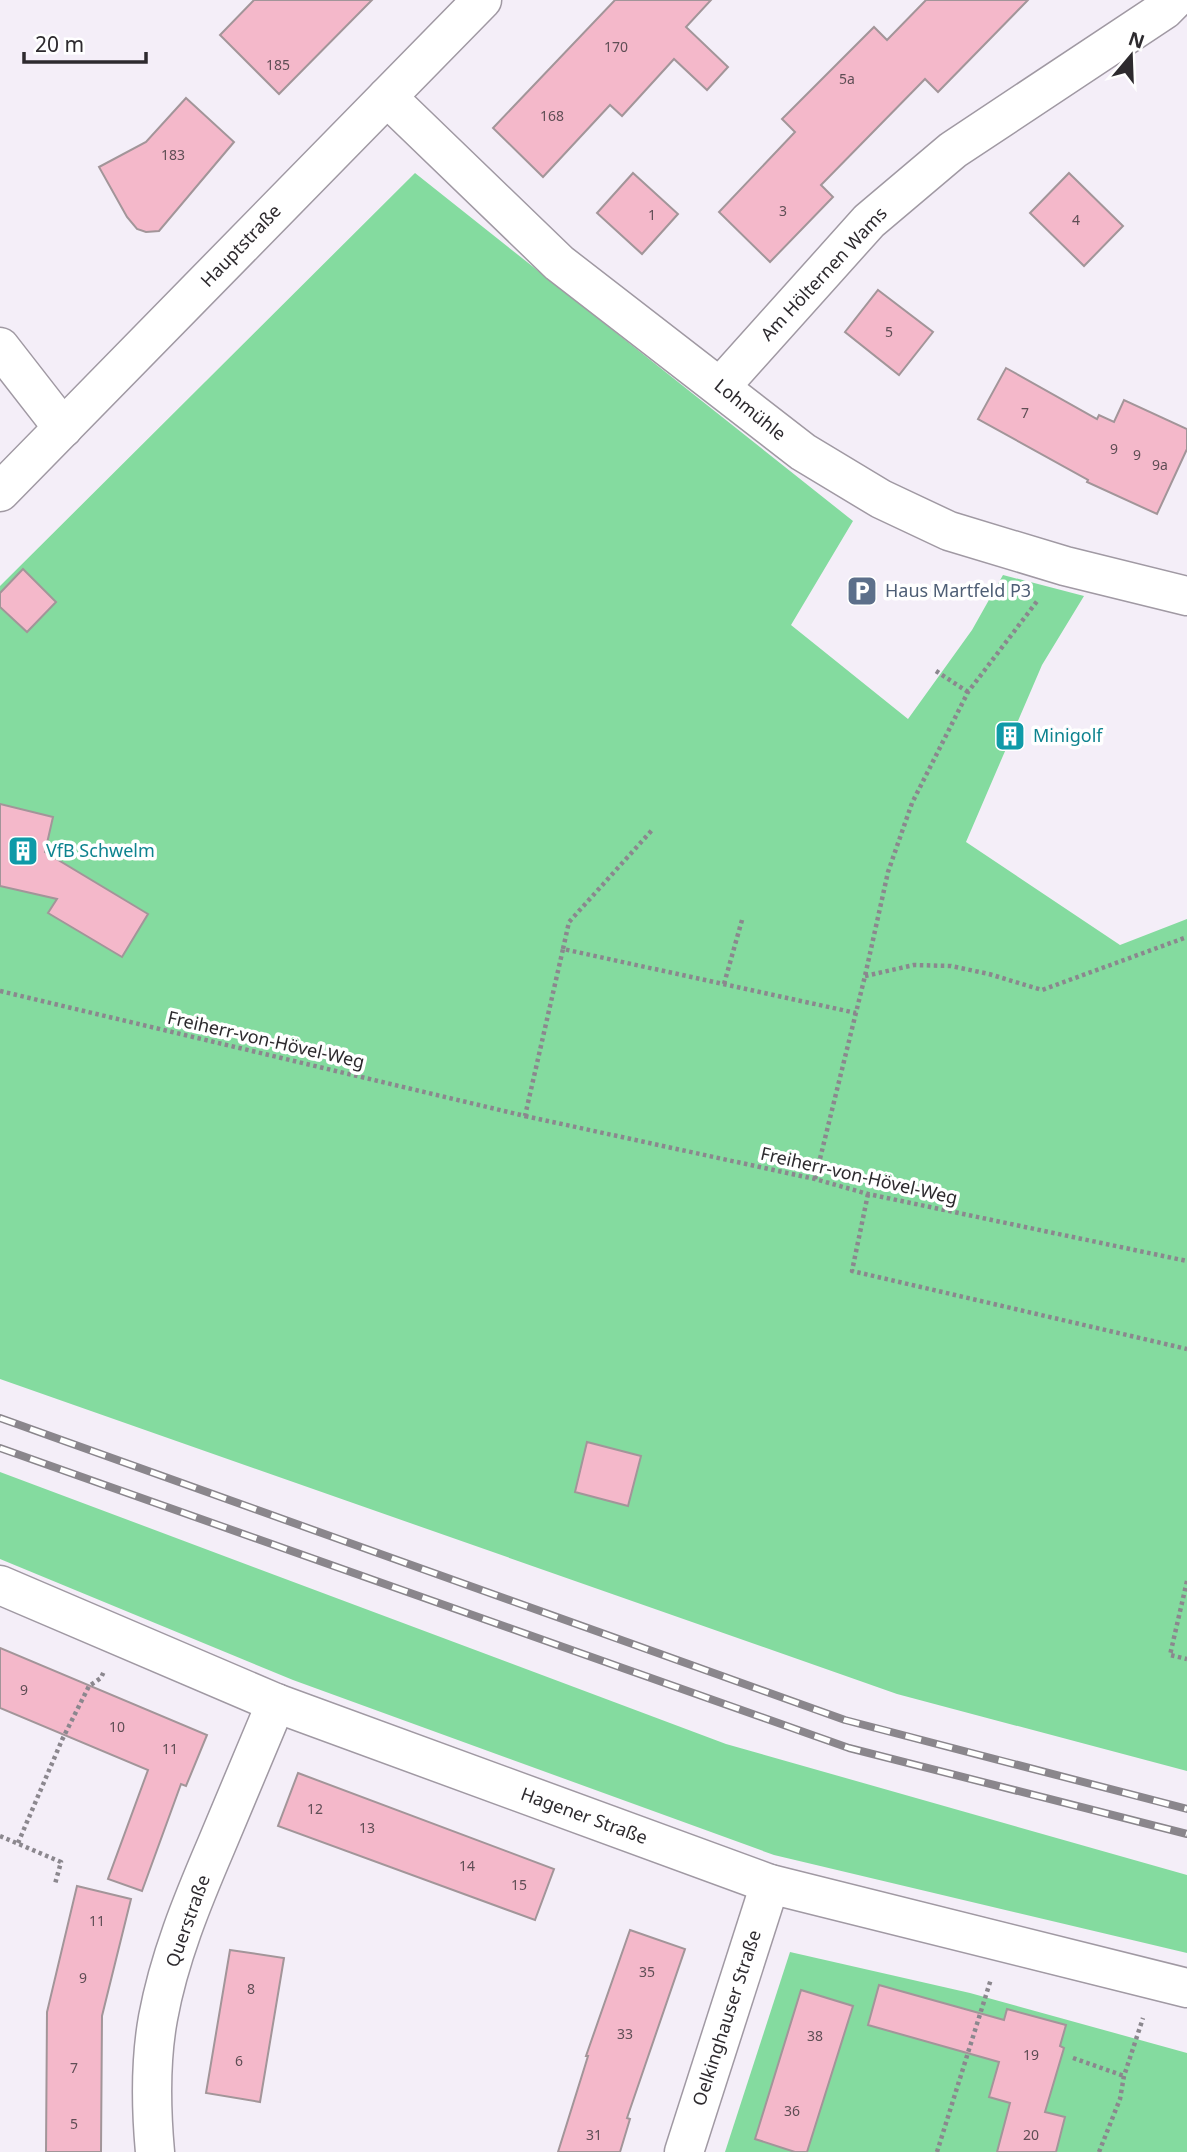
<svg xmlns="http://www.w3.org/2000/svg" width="1187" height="2152" font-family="'Noto Sans',sans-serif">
	<rect width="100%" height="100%" fill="#f4eef8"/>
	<!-- green -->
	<g fill="#84db9f">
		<path d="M 415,173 L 853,521 L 791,625 L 908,719 L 972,630 L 1003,575 L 1084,596 L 1042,665 L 966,842 L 1120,945 L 1187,919 L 1187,1771 L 897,1694 L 0,1379 L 0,586 Z"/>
		<path d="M 0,1472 L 726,1744 L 1187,1875 L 1187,1953 L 774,1855 L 293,1680 L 0,1559 Z"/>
		<path d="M 790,1952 L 970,1993 L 1187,2053 L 1187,2152 L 725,2152 Z"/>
	</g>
	<!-- building -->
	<g fill="#f4b8ca" stroke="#a29599" stroke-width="2">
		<path d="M 254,0 L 372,0 L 279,94 L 220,35 Z"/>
		<path d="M 615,0 L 711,0 L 686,27 L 728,67 L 707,90 L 674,59 L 622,116 L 610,105 L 543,177 L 493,128 Z"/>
		<path d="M 926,0 L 1028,0 L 938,92 L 925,79 L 821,185 L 833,197 L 770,262 L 719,212 L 795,132 L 782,119 L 874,27 L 887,40 Z"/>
		<path d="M 186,98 L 234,142 L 159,231 L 146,232 L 137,229 L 127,217 L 99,167 L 146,142 Z"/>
		<path d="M 633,173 L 678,214 L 642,254 L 597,213 Z"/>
		<path d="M 1069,173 L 1123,226 L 1084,266 L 1030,213 Z"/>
		<path d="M 878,290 L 933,332 L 899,375 L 845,332 Z"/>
		<path d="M 1006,368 L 1097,419 L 1099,415 L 1114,422 L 1124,400 L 1187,429 L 1187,449 L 1157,514 L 1087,482 L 1088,480 L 978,419 Z"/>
		<path d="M 23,569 L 56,602 L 27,632 L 0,607 L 0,593 Z"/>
		<path d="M 0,804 L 53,817 L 45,852 L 148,914 L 122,957 L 48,913 L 57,899 L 0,886 Z"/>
		<path d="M 587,1442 L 641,1456 L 628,1506 L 575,1492 Z"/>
		<path d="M 0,1648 L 207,1735 L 186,1786 L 181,1784 L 142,1891 L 108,1879 L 148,1770 L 0,1708 Z"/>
		<path d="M 298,1773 L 554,1869 L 535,1920 L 278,1826 Z"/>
		<path d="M 77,1886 L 131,1899 L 102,2016 L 101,2152 L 46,2152 L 47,2012 Z"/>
		<path d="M 630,1930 L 685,1949 L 627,2118 L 630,2119 L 620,2152 L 558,2152 L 588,2056 L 586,2056 Z"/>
		<path d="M 230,1950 L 284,1958 L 260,2102 L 206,2093 Z"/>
		<path d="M 879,1985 L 1004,2020 L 1007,2009 L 1066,2025 L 1060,2046 L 1064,2048 L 1045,2112 L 1065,2117 L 1056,2152 L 997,2152 L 1010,2103 L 989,2097 L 999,2062 L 868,2025 Z"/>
		<path d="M 801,1990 L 853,2006 L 807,2152 L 795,2152 L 755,2139 Z"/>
	</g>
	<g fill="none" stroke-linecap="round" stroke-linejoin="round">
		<!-- minor casing -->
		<g stroke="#a099a3" stroke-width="41">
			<g id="minor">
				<path d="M 387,97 L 559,263 L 803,452 L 881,499 L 949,531 L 1065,566 L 1187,596"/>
				<path d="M 0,347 L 63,428"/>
				<path d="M 721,386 L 869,221 L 953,150 L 1164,10 L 1174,0"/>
				<path d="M 0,1585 L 276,1703 L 770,1884 L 1187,1988"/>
				<path d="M 155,2152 C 151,2108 150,2062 158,2018 C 169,1958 192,1902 216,1846 C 236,1798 256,1750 276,1703"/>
				<path d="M 684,2152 L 770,1884"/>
			</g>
		</g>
		<!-- major casing -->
		<g stroke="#a099a3" stroke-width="41">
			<path id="major" d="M 0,492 L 482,0"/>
		</g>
		<!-- path -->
		<g stroke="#8b878e" stroke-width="4.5" stroke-dasharray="3.5 3.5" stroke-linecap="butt">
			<path d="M 936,671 L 968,692"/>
			<path d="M 563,949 L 569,922 L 653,829"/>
			<path d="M 865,976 L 914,965 L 951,966 L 989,974 L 1042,990 L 1187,937"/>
			<path d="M 724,984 L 742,920"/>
			<path d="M 0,991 L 525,1116 L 563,949 L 856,1013"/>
			<path d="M 525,1116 L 815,1179 L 868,1194 L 1187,1261"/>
			<path d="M 815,1179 L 865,976 L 888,872 L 912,803 L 968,692 L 1038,600"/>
			<path d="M 868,1194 L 852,1271 L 1187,1349"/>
			<path d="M 1187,1581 L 1170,1655 L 1187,1659"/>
			<path d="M 0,1836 L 61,1862 L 55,1884"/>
			<path d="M 18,1843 L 62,1740 L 89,1686 L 101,1678 L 104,1671"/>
			<path d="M 1073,2058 L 1124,2076"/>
			<path d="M 937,2152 L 991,1979"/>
			<path d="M 1099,2152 L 1120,2099 L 1124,2076 L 1143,2018"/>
		</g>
		<!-- minor -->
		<use href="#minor" stroke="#fff" stroke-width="38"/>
		<!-- major -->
		<use href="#major" stroke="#fff" stroke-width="38"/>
		<!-- rail casing -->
		<g stroke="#8a868c" stroke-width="8">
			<g id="rail">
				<path d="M 0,1418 L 845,1720 L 1187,1809"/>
				<path d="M 0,1448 L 849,1748 L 1187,1834"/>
			</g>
		</g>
		<!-- rail -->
		<use href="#rail" stroke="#fff" stroke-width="5" stroke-dasharray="16" stroke-linecap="butt"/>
	</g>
	<!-- icons -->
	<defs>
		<g id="parking-square" transform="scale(1.575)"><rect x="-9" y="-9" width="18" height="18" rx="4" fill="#5c6f8a" stroke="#fff"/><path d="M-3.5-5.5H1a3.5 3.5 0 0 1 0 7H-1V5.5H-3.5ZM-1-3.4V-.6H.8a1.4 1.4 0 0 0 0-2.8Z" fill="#fff"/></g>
		<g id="building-square" transform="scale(1.575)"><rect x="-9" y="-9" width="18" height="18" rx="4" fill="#0f9aa8" stroke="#fff"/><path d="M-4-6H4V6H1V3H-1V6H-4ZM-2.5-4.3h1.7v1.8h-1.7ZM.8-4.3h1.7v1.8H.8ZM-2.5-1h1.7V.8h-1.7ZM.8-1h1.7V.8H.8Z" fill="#fff"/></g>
	</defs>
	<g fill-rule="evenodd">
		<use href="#parking-square" x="862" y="591"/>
		<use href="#building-square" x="1010" y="736"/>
		<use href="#building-square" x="23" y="851"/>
	</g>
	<g text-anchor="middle" stroke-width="7" stroke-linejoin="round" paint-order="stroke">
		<!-- number labels -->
		<g font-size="14" fill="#5f4e55">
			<text x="616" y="52">170</text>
			<text x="278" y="70">185</text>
			<text x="847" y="84">5a</text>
			<text x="552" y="121">168</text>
			<text x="173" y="160">183</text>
			<text x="783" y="216">3</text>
			<text x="652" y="220">1</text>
			<text x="1076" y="225">4</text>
			<text x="889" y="337">5</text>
			<text x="1025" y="418">7</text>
			<text x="1114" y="454">9</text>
			<text x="1137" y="460">9</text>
			<text x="1160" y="470">9a</text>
			<text x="24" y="1695">9</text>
			<text x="117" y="1732">10</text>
			<text x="170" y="1754">11</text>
			<text x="315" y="1814">12</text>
			<text x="367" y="1833">13</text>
			<text x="467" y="1871">14</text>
			<text x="519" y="1890">15</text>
			<text x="97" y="1926">11</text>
			<text x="647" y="1977">35</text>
			<text x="83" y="1983">9</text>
			<text x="251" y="1994">8</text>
			<text x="625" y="2039">33</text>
			<text x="815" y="2041">38</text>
			<text x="1031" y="2060">19</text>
			<text x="239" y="2066">6</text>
			<text x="74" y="2073">7</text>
			<text x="792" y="2116">36</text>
			<text x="74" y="2129">5</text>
			<text x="594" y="2140">31</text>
			<text x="1031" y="2140">20</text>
		</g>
		<!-- street labels -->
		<g font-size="18" fill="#2d2a2e" stroke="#fff">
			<text transform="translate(241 246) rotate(-46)" y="6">Hauptstraße</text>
			<text transform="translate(824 274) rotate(-47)" y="6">Am Hölternen Wams</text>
			<text transform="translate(750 410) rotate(39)" y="6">Lohmühle</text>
			<text transform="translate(266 1040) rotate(13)" y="6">Freiherr-von-Hövel-Weg</text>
			<text transform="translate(859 1176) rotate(13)" y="6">Freiherr-von-Hövel-Weg</text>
			<text transform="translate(584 1816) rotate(20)" y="6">Hagener Straße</text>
			<text transform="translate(188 1921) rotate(-70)" y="6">Querstraße</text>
			<text transform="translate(727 2018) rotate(-72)" y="6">Oelkinghauser Straße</text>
		</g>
		<!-- service labels -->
		<g font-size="18" fill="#4e5e75" stroke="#fff" text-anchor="start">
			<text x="885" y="597">Haus Martfeld P3</text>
		</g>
		<!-- culture labels -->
		<g font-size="18" fill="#0d838f" stroke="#fff" text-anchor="start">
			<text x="1033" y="742">Minigolf</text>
			<text x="46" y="857">VfB Schwelm</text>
		</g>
	</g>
	<!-- north arrow -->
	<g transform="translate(1131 56) rotate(19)" stroke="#ffffff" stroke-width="5" paint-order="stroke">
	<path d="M0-5L12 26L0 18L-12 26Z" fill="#2d2a2e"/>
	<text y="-10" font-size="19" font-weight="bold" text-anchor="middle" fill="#2d2a2e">N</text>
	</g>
	<!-- scale -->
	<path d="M24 52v10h122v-10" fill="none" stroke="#2d2a2e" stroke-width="3.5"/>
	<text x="35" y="52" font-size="21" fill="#2d2a2e" stroke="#ffffff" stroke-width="5" paint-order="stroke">20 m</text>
</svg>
